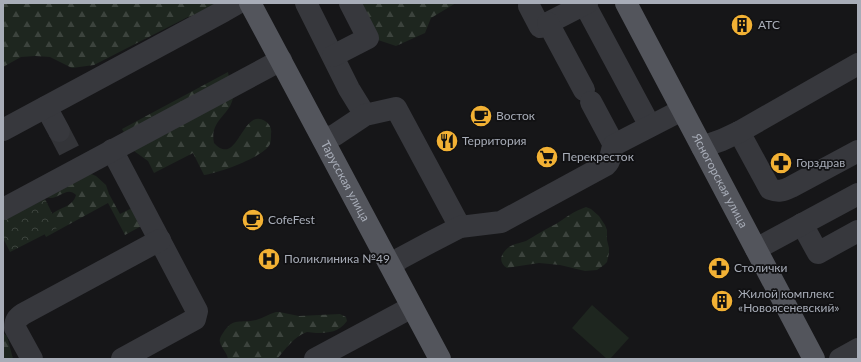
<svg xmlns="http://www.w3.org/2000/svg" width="861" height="362" font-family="Lato,sans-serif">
	<defs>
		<pattern id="forest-firs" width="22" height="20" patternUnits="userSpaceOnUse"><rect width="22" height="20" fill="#1e261f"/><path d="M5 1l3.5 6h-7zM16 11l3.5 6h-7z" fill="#3c433d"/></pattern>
		<pattern id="park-crowns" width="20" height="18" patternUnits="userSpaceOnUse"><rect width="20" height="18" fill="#1e261f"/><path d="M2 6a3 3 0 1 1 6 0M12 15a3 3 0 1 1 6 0" fill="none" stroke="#3c433d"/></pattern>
	</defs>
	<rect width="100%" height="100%" fill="#161618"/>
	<!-- forest -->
	<g fill="url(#forest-firs)">
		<path d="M 3,3 L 216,3 L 198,14 L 188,17 L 94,65 L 72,68 L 50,57 L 35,56 L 21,57 L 3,67 Z"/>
		<path d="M 356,3 L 456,3 L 431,18 L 425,33 L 396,46 L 375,39 Z"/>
		<path d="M 228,72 C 229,79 233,91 233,97 C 231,115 209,120 214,143 C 238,169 242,106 265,121 C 270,124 272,129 271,134 C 271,137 271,141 270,144 C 264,157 219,173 204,175 L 193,153 L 154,173 L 148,161 L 134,151 L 122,129 Z"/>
		<path d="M 89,173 L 96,176 L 106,185 L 109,194 L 120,214 L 132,208 L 145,224 L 125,235 L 108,203 L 46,237 L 43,231 C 46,226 48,219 52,214 C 60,207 73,207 76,195 C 66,185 58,202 46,197 Z"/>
		<path d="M 586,207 L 591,209 L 599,216 L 605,225 L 607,230 L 607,240 L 609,248 L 609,253 L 607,262 L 604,265 L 597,270 L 585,271 L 560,265 L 539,263 L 507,268 C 501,264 499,258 504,252 C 510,244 517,244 526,241 C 529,239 533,237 536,235 C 543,231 549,227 556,224 C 565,218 574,211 586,207 Z"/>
		<path d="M 276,312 L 279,312 L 299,316 L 340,314 L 346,317 L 347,321 C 339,332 329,333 316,333 C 313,333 310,332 307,332 C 294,336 285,350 277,359 L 228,359 C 227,352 221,348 220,342 C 219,339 221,336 223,333 C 234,316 240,324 256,320 C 263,318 269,314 276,312 Z"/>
		<path d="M 3,333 L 7,336 L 13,359 L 3,359 Z"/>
	</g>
	<!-- park -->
	<path fill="url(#park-crowns)" d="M 45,199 L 59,227 L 10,252 L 3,238 L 3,220 Z"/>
	<!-- garden -->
	<path fill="#1e261f" d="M 592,305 L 629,338 L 610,359 L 607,359 L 572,328 Z"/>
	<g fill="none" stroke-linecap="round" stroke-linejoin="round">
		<!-- minor-tunnel -->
		<path stroke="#333438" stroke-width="22" stroke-dasharray="22 11" stroke-linecap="butt" d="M 59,131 L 72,156"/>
		<!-- minor -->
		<g stroke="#37383d" stroke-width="22">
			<path d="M 306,3 L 349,89 L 365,115"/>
			<path d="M 585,5 L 650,126"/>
			<path d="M 529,6 L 540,27 L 587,3"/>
			<path d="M 548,23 L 584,90"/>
			<path d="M 333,56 L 368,38 L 350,3"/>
			<path d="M 591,102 L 614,145"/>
			<path d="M 46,107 L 59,131"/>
			<path d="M 3,130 L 224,11 L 238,3"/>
			<path d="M 739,132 L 770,189 C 778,192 783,191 791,187 L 858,151"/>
			<path d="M 323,139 L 335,135 L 365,115 L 396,108 L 460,227"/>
			<path d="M 702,147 L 722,140 L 739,132 L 858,64"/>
			<path d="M 112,150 L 197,311 L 195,319 L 122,359"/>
			<path d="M 3,209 L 281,60"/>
			<path d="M 802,224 L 818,253 L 858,231"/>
			<path d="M 756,249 L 858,194"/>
			<path d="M 391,266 L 401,258 L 429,243 L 460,227 L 501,222 L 606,165 C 612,160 610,152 614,145 L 682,110"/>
			<path d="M 32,359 L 15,328 C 15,321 17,318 23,314 L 160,240"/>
			<path d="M 315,359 L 412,307"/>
			<path d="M 840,359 L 858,349"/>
		</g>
		<!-- major -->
		<g stroke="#53555c" stroke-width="22">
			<path id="s1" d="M 250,3 L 440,359"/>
			<path id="s2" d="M 626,3 L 814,359"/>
		</g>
	</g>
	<!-- icons -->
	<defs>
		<g id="building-disc" transform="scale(1.15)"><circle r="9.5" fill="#f2b134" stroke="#111113"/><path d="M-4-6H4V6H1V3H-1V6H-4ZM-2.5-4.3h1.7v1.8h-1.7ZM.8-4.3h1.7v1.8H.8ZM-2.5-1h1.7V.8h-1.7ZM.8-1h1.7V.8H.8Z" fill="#111"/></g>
		<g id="cafe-disc" transform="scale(1.15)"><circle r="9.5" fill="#f2b134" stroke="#111113"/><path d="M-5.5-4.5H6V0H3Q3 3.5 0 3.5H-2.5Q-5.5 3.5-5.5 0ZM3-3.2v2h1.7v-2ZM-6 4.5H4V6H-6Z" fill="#111"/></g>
		<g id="restaurant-disc" transform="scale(1.15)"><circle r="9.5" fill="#f2b134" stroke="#111113"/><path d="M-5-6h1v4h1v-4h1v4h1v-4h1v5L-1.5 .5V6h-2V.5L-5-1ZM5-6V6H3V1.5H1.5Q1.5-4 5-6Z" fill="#111"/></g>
		<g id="supermarket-disc" transform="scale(1.15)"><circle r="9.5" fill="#f2b134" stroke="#111113"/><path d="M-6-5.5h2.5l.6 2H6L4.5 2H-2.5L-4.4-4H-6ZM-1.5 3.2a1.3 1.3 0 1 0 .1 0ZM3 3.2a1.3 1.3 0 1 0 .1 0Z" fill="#111"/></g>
		<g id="pharmacy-disc" transform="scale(1.15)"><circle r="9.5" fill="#f2b134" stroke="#111113"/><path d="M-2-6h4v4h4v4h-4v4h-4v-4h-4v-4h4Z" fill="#111"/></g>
		<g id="hospital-disc" transform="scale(1.15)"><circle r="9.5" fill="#f2b134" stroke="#111113"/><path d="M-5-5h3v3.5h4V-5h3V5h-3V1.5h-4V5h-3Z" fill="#111"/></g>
	</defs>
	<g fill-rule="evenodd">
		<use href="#building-disc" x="742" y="25"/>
		<use href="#cafe-disc" x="481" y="116"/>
		<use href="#restaurant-disc" x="447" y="141"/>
		<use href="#supermarket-disc" x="547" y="157"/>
		<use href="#pharmacy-disc" x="781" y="163"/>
		<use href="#cafe-disc" x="253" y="220"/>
		<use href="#hospital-disc" x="269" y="259"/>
		<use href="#pharmacy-disc" x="719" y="268"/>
		<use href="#building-disc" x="722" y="301"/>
	</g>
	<g text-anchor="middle" stroke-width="3.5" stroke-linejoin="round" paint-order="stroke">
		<!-- poi labels -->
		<g font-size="12" fill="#a8adb8" stroke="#111113" text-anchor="start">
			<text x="758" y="29">АТС</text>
			<text x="496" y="120">Восток</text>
			<text x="462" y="145">Территория</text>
			<text x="562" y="161">Перекресток</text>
			<text x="796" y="167">Горздрав</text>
			<text x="268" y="224">CofeFest</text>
			<text x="284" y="263">Поликлиника №49</text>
			<text x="734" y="272">Столички</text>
			<text x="738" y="298">Жилой комплекс<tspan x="738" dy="14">«Новоясеневский»</tspan></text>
		</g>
		<!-- street labels -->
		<g font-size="12" fill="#a8adb8" stroke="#111113">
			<text dy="4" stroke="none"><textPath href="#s1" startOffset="202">Тарусская улица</textPath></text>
			<text dy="4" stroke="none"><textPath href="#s2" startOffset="201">Ясногорская улица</textPath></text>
		</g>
	</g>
	<!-- border -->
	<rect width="861" height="362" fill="none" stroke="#a8adb8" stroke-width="8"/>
</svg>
